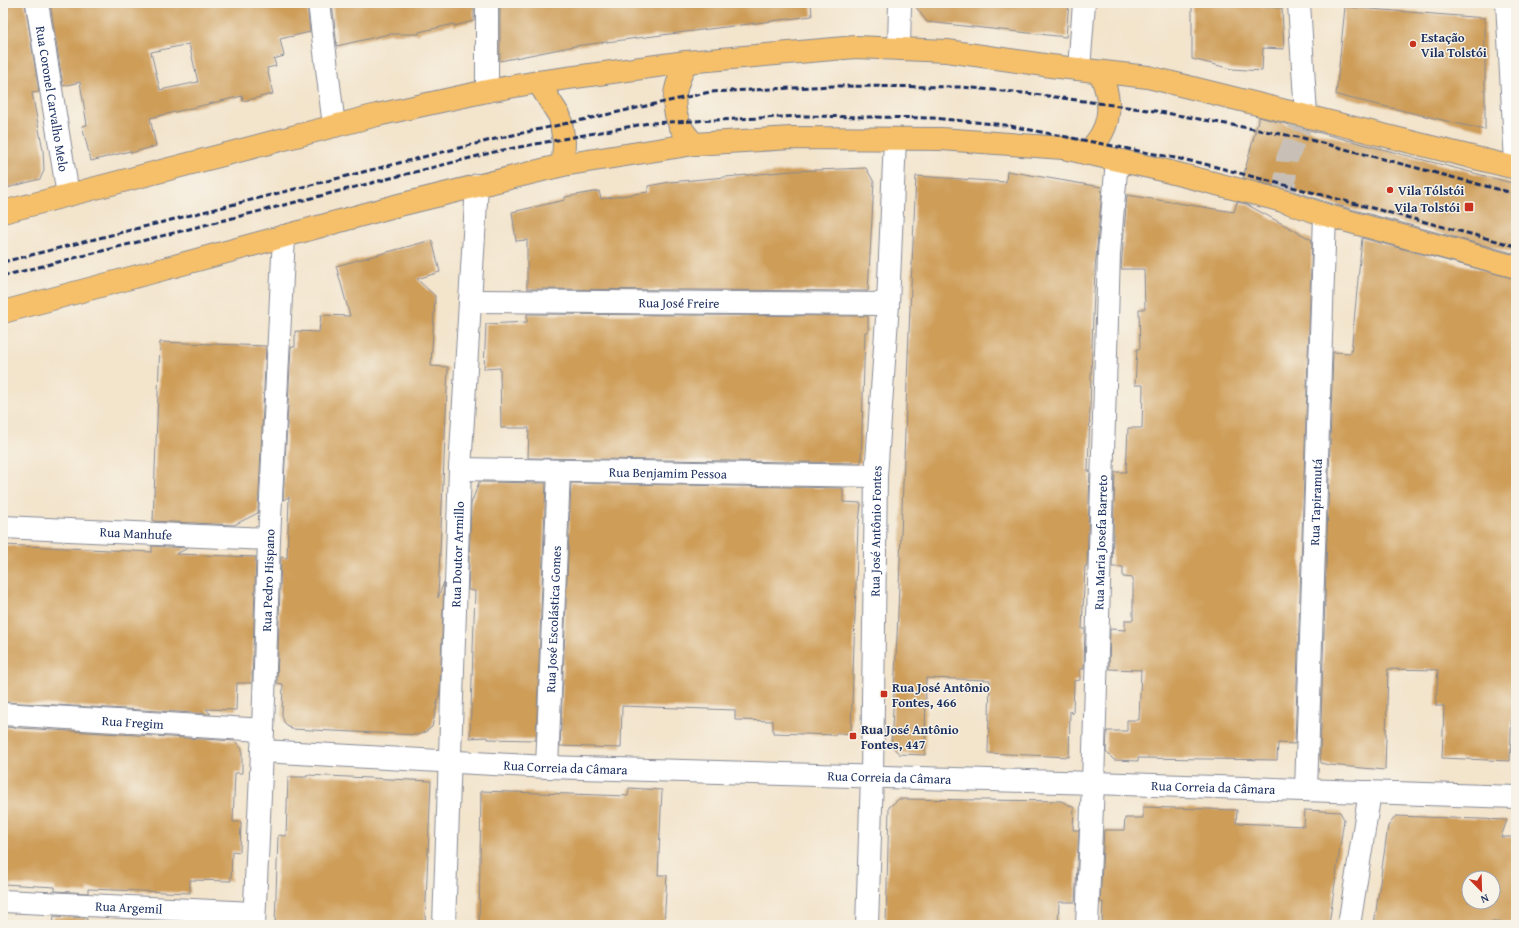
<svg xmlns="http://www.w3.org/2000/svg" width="1519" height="928" font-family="'Gentium Book Plus',serif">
	<rect width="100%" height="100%" fill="#f7f3e8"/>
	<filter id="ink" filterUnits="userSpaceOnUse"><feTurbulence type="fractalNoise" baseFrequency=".025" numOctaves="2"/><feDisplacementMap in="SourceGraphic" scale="8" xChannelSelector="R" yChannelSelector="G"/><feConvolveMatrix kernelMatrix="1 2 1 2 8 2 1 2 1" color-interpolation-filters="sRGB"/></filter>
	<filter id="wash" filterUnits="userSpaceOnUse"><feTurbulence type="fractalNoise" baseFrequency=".012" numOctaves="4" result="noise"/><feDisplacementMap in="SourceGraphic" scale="16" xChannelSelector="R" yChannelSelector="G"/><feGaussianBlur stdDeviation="0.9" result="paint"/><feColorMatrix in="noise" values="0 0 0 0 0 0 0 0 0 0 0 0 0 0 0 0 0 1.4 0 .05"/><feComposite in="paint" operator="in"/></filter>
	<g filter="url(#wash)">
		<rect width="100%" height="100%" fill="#f3e4cc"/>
		<g id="blocks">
			<!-- building -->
			<g fill="#ce9d59" fill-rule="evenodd">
				<path d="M 4,3 L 25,3 L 39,92 L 32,93 L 43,150 L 44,171 L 40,179 L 3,189 L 3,29 L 7,28 Z"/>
				<path d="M 50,3 L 307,3 L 310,32 L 280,39 L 284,56 L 274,59 L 276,66 L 267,68 L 273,94 L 243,101 L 242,96 L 150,118 L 156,146 L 131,153 L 130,151 L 91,161 L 82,126 L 87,125 L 80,82 L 63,86 ZM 189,44 L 198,82 L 160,90 L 151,52 Z"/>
				<path d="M 332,3 L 474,3 L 474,21 L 454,26 L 454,24 L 419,32 L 419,34 L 389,34 L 337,46 Z"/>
				<path d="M 500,3 L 811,3 L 812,16 L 575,46 L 500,61 Z"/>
				<path d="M 913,3 L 1069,3 L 1066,37 L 927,22 Z"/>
				<path d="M 1192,3 L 1263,3 L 1263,7 L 1282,8 L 1284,49 L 1263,48 L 1262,71 L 1232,69 L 1192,59 Z"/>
				<path d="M 1345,7 L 1485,18 L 1485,130 L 1336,95 Z"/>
				<path d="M 1259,117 L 1516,184 L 1516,254 L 1329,203 L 1291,190 L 1243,178 Z"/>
				<path d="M 866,168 L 874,182 L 868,291 L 527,289 L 527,240 L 516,241 L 512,212 L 565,200 L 565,197 L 599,191 L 601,199 L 648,192 L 648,186 L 670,182 L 792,171 Z"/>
				<path d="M 1007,171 L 1101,187 L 1100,191 L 1102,191 L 1095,269 L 1093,317 L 1088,471 L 1090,471 L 1087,566 L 1085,566 L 1082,629 L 1085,629 L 1084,669 L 1080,669 L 1080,680 L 1074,681 L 1073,714 L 1070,711 L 1069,757 L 988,753 L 990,680 L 926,678 L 925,755 L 899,754 L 891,745 L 897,637 L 909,331 L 916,176 L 1006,182 Z"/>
				<path d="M 1127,195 L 1234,212 L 1237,202 L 1246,204 L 1312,240 L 1295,744 L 1278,743 L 1277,760 L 1138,758 L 1138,761 L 1114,760 L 1106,752 L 1107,731 L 1127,731 L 1127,720 L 1139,720 L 1141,670 L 1109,669 L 1110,629 L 1125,630 L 1125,620 L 1133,620 L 1133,578 L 1123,577 L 1123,567 L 1112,567 L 1115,472 L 1126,472 L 1128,428 L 1142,428 L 1143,385 L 1135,385 L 1137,349 L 1140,349 L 1139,309 L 1145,309 L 1144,269 L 1121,269 Z"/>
				<path d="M 1362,238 L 1516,279 L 1516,654 L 1514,654 L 1510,761 L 1442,758 L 1444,706 L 1436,706 L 1438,670 L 1388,669 L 1385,770 L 1329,765 L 1321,763 L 1320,754 L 1333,352 L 1351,353 Z"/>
				<path d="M 432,240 L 440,272 L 417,279 L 435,296 L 431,366 L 448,367 L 438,598 L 444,582 L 440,690 L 432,727 L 425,732 L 418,735 L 291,729 L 284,722 L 282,715 L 283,684 L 277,683 L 281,557 L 287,558 L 289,497 L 283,500 L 291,347 L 295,347 L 295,331 L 319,332 L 321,315 L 350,316 L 336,266 Z"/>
				<path d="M 527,314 L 867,316 L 868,317 L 868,332 L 865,332 L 861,463 L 528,458 L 529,428 L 501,428 L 500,368 L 484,369 L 486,324 L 527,322 Z"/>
				<path d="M 160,342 L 266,346 L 258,513 L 234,525 L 153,521 Z"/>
				<path d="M 479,482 L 546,483 L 536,740 L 488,739 L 488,737 L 470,738 L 475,591 L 468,590 L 471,504 Z"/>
				<path d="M 571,483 L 843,488 L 843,502 L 861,503 L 859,524 L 858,524 L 851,734 L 836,733 L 836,735 L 773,733 L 773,721 L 735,720 L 735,710 L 622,706 L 621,748 L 560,746 Z"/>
				<path d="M 3,545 L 152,552 L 152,546 L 188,548 L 176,554 L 256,557 L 252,683 L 237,683 L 236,710 L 206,709 L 211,714 L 3,702 Z"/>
				<path d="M 3,727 L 235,741 L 242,749 L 242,773 L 235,773 L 233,822 L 241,822 L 240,852 L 232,851 L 231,881 L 190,880 L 190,893 L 88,889 L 88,893 L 55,891 L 55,887 L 3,884 Z"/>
				<path d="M 307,775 L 431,781 L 425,925 L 275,925 L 278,835 L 286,836 L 288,777 L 307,777 Z"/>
				<path d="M 629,788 L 662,790 L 658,875 L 667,875 L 664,925 L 479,925 L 481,791 L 628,796 Z"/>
				<path d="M 899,799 L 1061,801 L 1069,805 L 1074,808 L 1073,830 L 1079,830 L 1075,902 L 1059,902 L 1058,925 L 886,925 L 889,807 Z"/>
				<path d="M 1143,807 L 1237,810 L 1236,823 L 1304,826 L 1305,810 L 1340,812 L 1344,819 L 1329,925 L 1102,925 L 1103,902 L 1100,902 L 1104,830 L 1124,830 L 1125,818 L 1143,818 Z"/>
				<path d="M 1396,816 L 1507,820 L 1501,837 L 1516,837 L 1516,923 L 1492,922 L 1492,925 L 1374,925 L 1388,826 ZM 1469,878 L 1493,878 L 1493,902 L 1469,902 Z"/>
				<path d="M 54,916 L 87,918 L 86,925 L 53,925 Z"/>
			</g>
		</g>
	</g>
	<g filter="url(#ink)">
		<use href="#blocks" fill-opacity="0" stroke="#878a95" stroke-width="1"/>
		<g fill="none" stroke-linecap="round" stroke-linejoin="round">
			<!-- primary-tunnel -->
			<path stroke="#c8c0b6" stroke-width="22" stroke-dasharray="22 11" stroke-linecap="butt" d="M 1284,195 L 1287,159 L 1300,127"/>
			<!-- minor casing -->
			<g stroke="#878a95" stroke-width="24">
				<g id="minor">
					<path id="s1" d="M 37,3 L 68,195"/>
					<path d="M 319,3 L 334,126"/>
					<path d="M 487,3 L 487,91"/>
					<path d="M 1299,3 L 1306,116"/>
					<path d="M 1507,3 L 1516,162"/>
					<path d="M 1079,69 L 1084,3"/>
					<path id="s2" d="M 470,301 L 888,304"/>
					<path id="s3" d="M 460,469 L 876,476"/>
					<path id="s4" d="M 3,527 L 269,539"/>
					<path id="s5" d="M 3,714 L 263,730"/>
					<path id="s6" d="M 262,751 L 547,767 L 1093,783 L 1516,797"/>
					<path id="s7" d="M 547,767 L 559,471"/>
					<path id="s8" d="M 1306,790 L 1325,215"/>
					<path id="s9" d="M 3,901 L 254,913"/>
					<path id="s10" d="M 254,925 L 263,730 L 269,539 L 284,236"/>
					<path id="s11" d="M 444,925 L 460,469 L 477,185"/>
					<path id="s12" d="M 1087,925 L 1093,783 L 1109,253 L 1117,160"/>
					<path d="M 1349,925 L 1370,792"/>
				</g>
			</g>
			<!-- tertiary casing -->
			<g stroke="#878a95" stroke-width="24">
				<g id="tertiary">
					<path d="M 899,48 L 900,3"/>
					<path id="s13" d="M 867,925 L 872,776 L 876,476 L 888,304 L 895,139"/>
				</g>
			</g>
			<!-- primary casing -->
			<g stroke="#878a95" stroke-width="24">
				<g id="primary">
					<path d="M 686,62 C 677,82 669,102 679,123 C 682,131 689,138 694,144"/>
					<path d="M 538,82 L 560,117 L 564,142 L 563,165"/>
					<path d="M 1087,154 C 1092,147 1098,141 1102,133 C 1113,113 1108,92 1100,72"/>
					<path d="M 3,212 L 377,115 L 487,91 L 538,82 L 686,62 L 856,47 L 947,51 L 1051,66 L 1148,77 L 1516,168"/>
					<path d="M 3,312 L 149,273 L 395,206 L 563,165 L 694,144 L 791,138 L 941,139 L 1063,148 L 1158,169 L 1287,202 L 1325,215 L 1516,267"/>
				</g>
			</g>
			<!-- minor -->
			<use href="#minor" stroke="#fff" stroke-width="22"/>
			<!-- tertiary -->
			<use href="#tertiary" stroke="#fff" stroke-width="22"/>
			<!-- primary -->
			<use href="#primary" stroke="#f6c06b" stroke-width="22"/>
			<!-- rail -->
			<g stroke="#1b2f5e" stroke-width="3" stroke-dasharray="6 3" stroke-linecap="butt">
				<path d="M 3,262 L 495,139 L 710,92 L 833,86 L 962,87 L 1034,94 L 1155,111 L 1303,138 L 1516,194"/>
				<path d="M 3,276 L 498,151 L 649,123 L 804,116 L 933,118 L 1005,125 L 1201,163 L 1516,246"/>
			</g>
		</g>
	</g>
	<!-- markers -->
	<g fill="#c8321e" stroke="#f7f3e8" stroke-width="1.5">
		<circle cx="1413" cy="44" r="4"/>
		<circle cx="1390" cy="190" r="4"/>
		<rect x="1464" y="202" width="10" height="10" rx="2"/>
		<rect x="880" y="690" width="8" height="8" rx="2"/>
		<rect x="849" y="732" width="8" height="8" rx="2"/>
	</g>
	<g text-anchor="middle" stroke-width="3" stroke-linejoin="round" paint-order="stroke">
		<!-- poi labels -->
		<g font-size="13" font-weight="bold" fill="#1b2f5e" stroke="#f7f3e8" text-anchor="start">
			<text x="1421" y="42">Estação<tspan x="1421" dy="15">Vila Tolstói</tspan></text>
			<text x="1398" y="195">Vila Tólstói</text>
			<text x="1460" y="212" text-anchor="end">Vila Tolstói</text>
			<text x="892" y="692">Rua José Antônio<tspan x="892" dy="15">Fontes, 466</tspan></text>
			<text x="861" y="734">Rua José Antônio<tspan x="861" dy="15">Fontes, 447</tspan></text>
		</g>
		<!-- street labels -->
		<g font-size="13" fill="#1b2f5e" stroke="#f7f3e8">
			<text dy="5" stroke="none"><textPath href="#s1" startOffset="97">Rua Coronel Carvalho Melo</textPath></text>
			<text dy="5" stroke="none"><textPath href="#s2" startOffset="209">Rua José Freire</textPath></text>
			<text dy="5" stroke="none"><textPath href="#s3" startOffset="208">Rua Benjamim Pessoa</textPath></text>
			<text dy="5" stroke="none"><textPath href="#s8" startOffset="288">Rua Tapiramutá</textPath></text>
			<text dy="5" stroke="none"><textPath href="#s13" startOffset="394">Rua José Antônio Fontes</textPath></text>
			<text dy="5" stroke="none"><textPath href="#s4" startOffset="133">Rua Manhufe</textPath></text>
			<text dy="5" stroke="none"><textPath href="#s12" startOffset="383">Rua Maria Josefa Barreto</textPath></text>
			<text dy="5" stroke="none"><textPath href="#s11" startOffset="371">Rua Doutor Armillo</textPath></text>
			<text dy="5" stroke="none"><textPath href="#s10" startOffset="345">Rua Pedro Hispano</textPath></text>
			<text dy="5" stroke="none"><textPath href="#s7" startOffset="148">Rua José Escolástica Gomes</textPath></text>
			<text dy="5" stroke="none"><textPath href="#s5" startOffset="130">Rua Fregim</textPath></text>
			<text dy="5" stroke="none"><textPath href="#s6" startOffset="304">Rua Correia da Câmara</textPath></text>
			<text dy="5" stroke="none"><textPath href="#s6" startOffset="628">Rua Correia da Câmara</textPath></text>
			<text dy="5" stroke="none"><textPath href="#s6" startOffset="952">Rua Correia da Câmara</textPath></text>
			<text dy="5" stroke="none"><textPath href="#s9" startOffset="126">Rua Argemil</textPath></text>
		</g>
	</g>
	<!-- margin -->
	<rect width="1519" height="928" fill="none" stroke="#f7f3e8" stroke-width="16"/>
	<!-- north arrow -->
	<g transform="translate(1481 890) rotate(157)"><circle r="19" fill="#f7f3e8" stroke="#9fa5b1"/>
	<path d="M0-3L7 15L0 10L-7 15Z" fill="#c8321e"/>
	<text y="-6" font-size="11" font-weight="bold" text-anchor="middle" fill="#1b2f5e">N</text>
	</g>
</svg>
